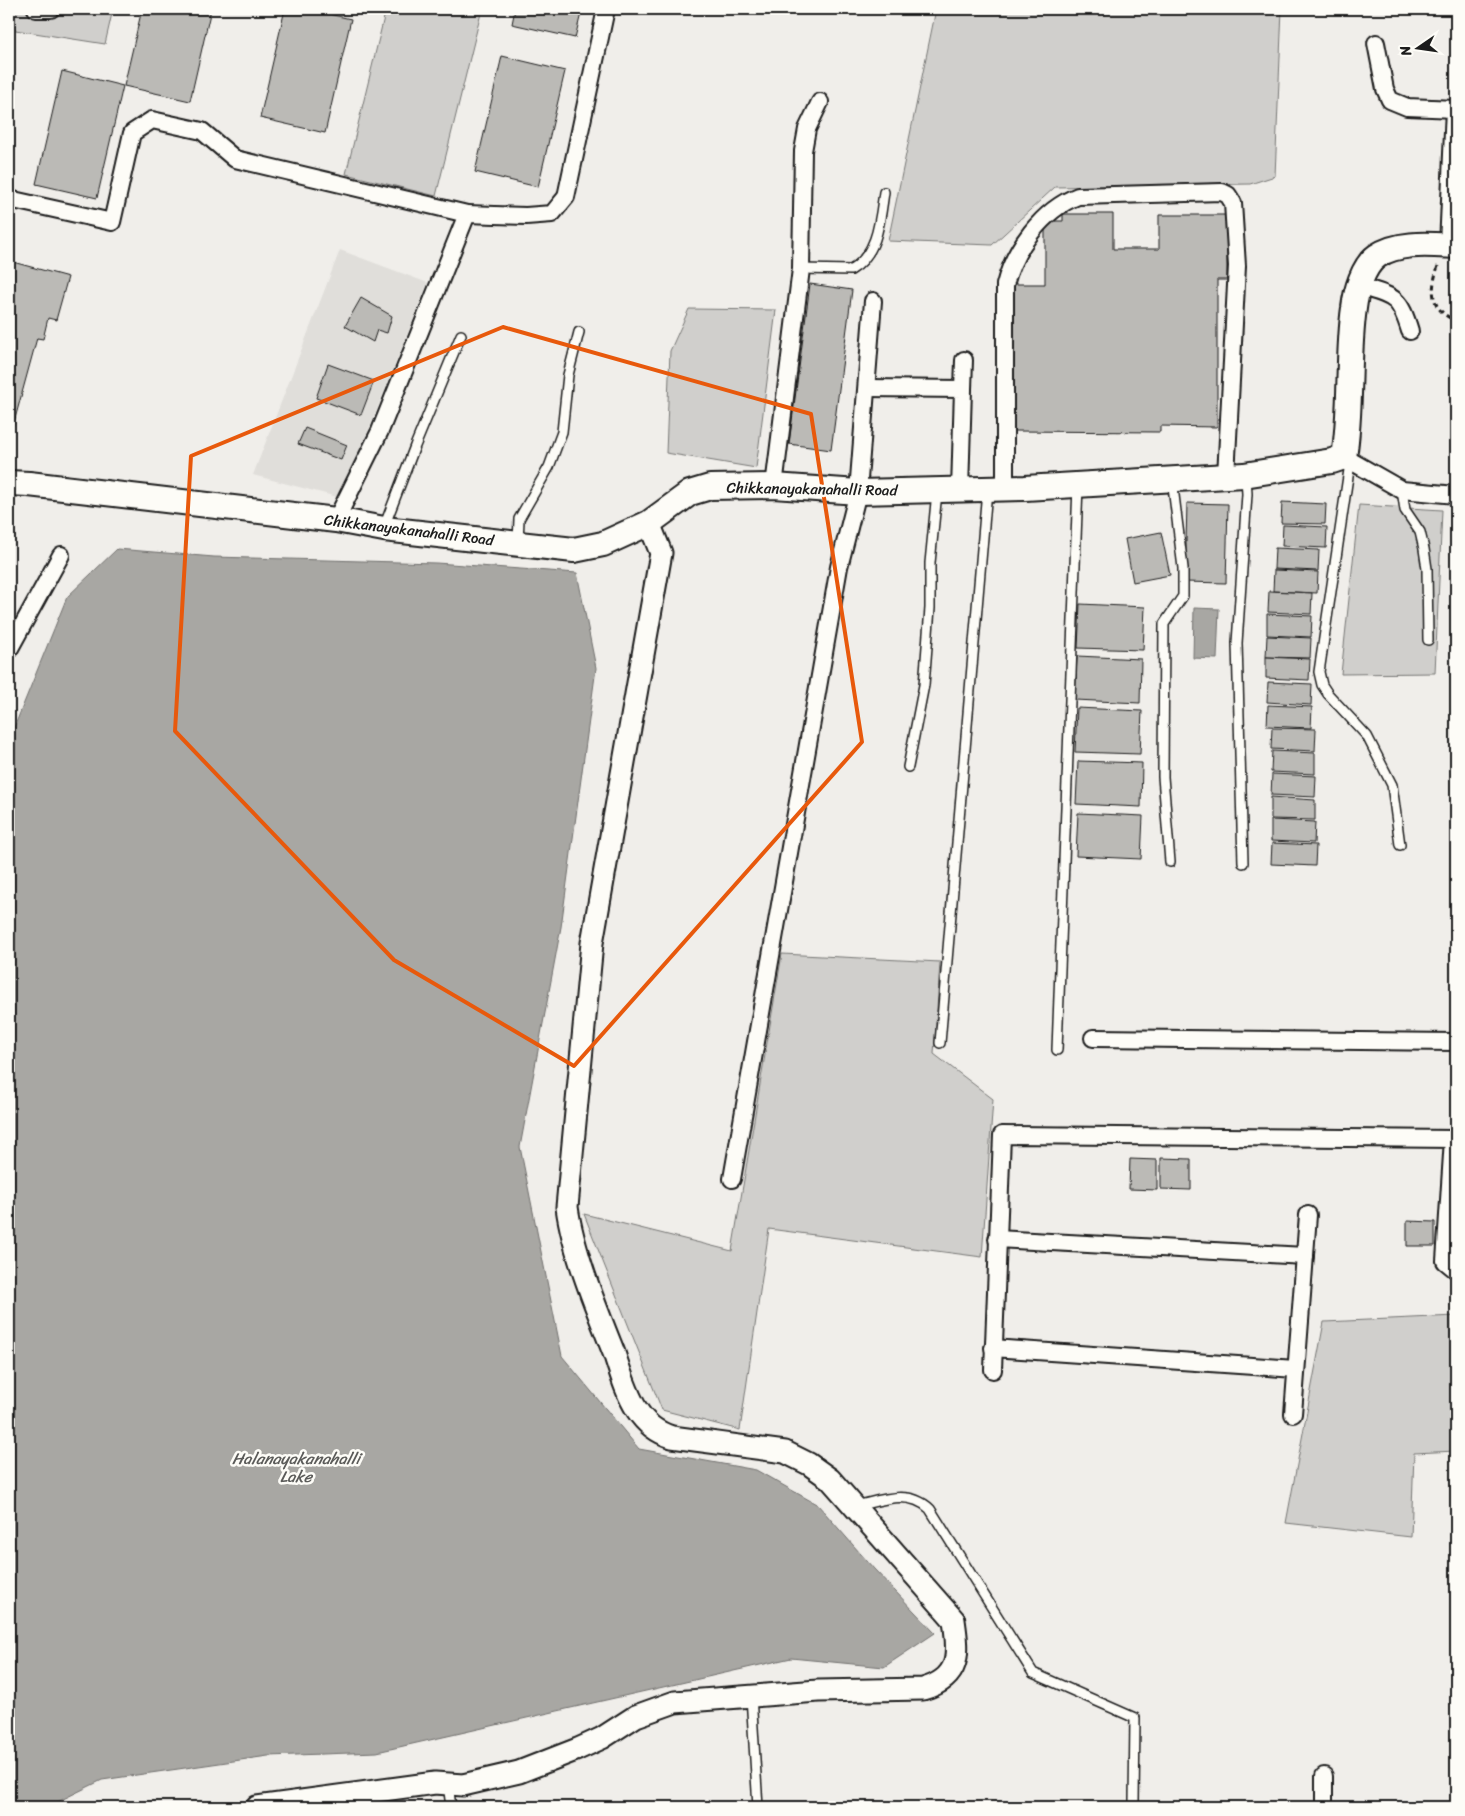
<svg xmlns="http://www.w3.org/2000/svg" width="1465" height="1816" font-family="Sriracha,sans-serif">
	<rect width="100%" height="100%" fill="#f0eeea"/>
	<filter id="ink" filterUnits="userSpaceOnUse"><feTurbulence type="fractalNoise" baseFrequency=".02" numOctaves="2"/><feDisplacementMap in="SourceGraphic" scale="10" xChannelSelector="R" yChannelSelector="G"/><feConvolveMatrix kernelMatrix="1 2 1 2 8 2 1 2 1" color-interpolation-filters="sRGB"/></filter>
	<g filter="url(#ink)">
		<!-- built -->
		<path fill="#e0deda" d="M 340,250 L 428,283 L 341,498 L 253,475 Z"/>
		<!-- green -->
		<g fill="#d0cfcc" stroke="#767674">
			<path d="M 9,9 L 113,9 L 105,44 L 9,29 Z"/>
			<path d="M 386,9 L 482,9 L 436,196 L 346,174 Z"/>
			<path d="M 924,9 L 1282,9 L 1275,176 L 1250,184 L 1055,187 L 992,245 L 888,241 L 935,14 Z"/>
			<path d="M 689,309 L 776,310 L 756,468 L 666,453 L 670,351 Z"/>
			<path d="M 1359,505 L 1442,510 L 1435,673 L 1341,674 Z"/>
			<path d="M 782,954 L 940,962 L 934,1054 L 993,1099 L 982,1257 L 769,1229 L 740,1430 L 662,1410 L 584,1214 L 732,1251 Z"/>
			<path d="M 1456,1316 L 1456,1451 L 1414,1453 L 1411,1537 L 1286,1523 L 1324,1322 Z"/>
		</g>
		<!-- water -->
		<g fill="#a8a7a3" stroke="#706f6d">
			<path d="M 117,549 L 214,557 L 436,563 L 577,573 L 596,668 L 561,927 L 520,1147 L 562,1356 L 639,1449 L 756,1470 L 818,1505 L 874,1569 L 935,1633 L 884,1667 L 791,1658 L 377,1752 L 268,1756 L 102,1780 L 47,1807 L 9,1807 L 9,740 L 67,597 Z"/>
			<path d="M 1194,608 L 1219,609 L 1217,659 L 1193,658 Z"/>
		</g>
		<!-- building -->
		<g fill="#bbbab6" stroke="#1c1c1c">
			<path d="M 142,9 L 211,9 L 190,101 L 124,86 Z"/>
			<path d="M 285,9 L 306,9 L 351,19 L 325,133 L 260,118 Z"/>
			<path d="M 515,9 L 582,9 L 575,38 L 512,24 Z"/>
			<path d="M 502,56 L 565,71 L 538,187 L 475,172 Z"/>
			<path d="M 62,71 L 123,86 L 97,198 L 36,184 Z"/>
			<path d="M 1063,214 L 1113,214 L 1113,249 L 1159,249 L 1159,215 L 1227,215 L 1227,280 L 1217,280 L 1217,427 L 1160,426 L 1160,432 L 1014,431 L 1014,284 L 1045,284 L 1045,221 L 1063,221 Z"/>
			<path d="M 9,261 L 68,277 L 56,320 L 48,318 L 43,339 L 37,338 L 13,426 L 9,424 Z"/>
			<path d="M 810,284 L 852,290 L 831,450 L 789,444 Z"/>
			<path d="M 361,298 L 392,316 L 387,333 L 377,330 L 373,342 L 345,326 Z"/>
			<path d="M 328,364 L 374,381 L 361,415 L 316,398 Z"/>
			<path d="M 305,428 L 347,445 L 341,460 L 298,444 Z"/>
			<path d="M 1282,502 L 1326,504 L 1325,524 L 1281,523 Z"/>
			<path d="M 1187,503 L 1228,504 L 1226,583 L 1185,582 Z"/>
			<path d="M 1283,525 L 1327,527 L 1326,548 L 1282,546 Z"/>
			<path d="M 1161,532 L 1170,575 L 1133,582 L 1125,539 Z"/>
			<path d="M 1275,548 L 1319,550 L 1318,571 L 1274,569 Z"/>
			<path d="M 1274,570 L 1318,572 L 1317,593 L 1273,591 Z"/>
			<path d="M 1269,591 L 1312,593 L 1311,614 L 1268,612 Z"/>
			<path d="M 1080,604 L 1145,607 L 1143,650 L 1078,648 Z"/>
			<path d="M 1267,614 L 1312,616 L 1311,637 L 1267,635 Z"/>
			<path d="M 1267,636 L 1311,638 L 1310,658 L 1266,657 Z"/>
			<path d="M 1077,656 L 1141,659 L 1140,703 L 1075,700 Z"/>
			<path d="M 1266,657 L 1310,659 L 1309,680 L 1266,678 Z"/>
			<path d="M 1268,682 L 1312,684 L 1311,705 L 1267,702 Z"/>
			<path d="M 1268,705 L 1312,707 L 1311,728 L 1267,726 Z"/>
			<path d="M 1077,708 L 1142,711 L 1140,754 L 1075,752 Z"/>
			<path d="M 1272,728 L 1316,729 L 1315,751 L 1271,749 Z"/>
			<path d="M 1272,751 L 1315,753 L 1315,774 L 1271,772 Z"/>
			<path d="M 1078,761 L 1142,763 L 1141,807 L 1076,804 Z"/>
			<path d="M 1272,774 L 1316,776 L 1315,797 L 1271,795 Z"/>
			<path d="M 1271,797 L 1315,800 L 1315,820 L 1271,819 Z"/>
			<path d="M 1078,813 L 1143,816 L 1141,859 L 1076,856 Z"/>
			<path d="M 1271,820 L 1315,822 L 1314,843 L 1271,841 Z"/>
			<path d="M 1272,843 L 1316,845 L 1315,866 L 1271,864 Z"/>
			<path d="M 1161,1158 L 1191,1159 L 1191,1190 L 1161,1189 Z"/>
			<path d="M 1130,1159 L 1157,1160 L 1157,1190 L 1129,1189 Z"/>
			<path d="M 1407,1221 L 1435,1222 L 1435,1246 L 1407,1246 Z"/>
		</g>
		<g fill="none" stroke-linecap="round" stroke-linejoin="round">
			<!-- service casing -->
			<g stroke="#1c1c1c" stroke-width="12">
				<g id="service">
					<path d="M 801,269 L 851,270 C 878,254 880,220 884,192"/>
					<path d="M 1350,463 L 1319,672 L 1322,685 L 1328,694 L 1367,736 L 1392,785 L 1400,845"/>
					<path d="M 1402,490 L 1405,510 L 1420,532 L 1424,549 L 1427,569 L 1428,640"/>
					<path d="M 384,527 L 415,446 L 461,335"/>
					<path d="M 518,543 L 519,519 L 549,467 L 562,432 L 568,375 L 579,332"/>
					<path d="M 908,767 L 924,685 L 930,608 L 930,563 L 937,492"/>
					<path d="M 1170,862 L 1163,777 L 1164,624 L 1183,596 L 1183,568 L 1172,479"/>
					<path d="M 1243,863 L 1237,643 L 1247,494 L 1246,476"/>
					<path d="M 940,1043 L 987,490"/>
					<path d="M 1057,1050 L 1078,485"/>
					<path d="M 856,1506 C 882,1500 909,1489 930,1509 L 1033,1673 L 1135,1718 L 1134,1803"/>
					<path d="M 751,1696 L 758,1807"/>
					<path d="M 448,1784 L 451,1807"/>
				</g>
			</g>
			<!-- minor casing -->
			<g stroke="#1c1c1c" stroke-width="20">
				<g id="minor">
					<path d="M 36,9 L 51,9"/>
					<path d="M 1376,43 L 1385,89 L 1390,100 L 1407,107 L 1456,109"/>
					<path d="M 9,199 L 112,222 L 132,133 L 152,120 L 202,131 L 235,159 L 467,214 L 380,431 L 336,520"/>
					<path d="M 467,214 L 526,216 L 552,214 L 566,197 L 606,9"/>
					<path d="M 1448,246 L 1454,108"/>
					<path d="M 1359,286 C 1394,297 1399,295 1410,331"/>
					<path d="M 867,388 L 963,389 L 960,490"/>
					<path d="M 963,389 L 964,360"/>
					<path d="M 1344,457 L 1402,490 L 1456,495"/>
					<path d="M 774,486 L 801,269 L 803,151 L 807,129 L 820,102"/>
					<path d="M 1005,488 L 1005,285 C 1014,249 1042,210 1078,196 L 1222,192 L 1228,195 L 1233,203 L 1237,266 L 1226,476"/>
					<path d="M 9,650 L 61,555"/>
					<path d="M 1093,1038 L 1456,1042"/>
					<path d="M 1453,1139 L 1445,1261 L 1456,1270"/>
					<path d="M 732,1179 L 839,567 L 858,492 L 873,301"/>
					<path d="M 997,1239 L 1305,1256"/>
					<path d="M 993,1348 L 1295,1369"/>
					<path d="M 993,1370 L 1002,1135 L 1456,1139"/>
					<path d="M 1293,1414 L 1308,1215"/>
					<path d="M 1324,1776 L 1324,1807"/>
				</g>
			</g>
			<!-- tertiary casing -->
			<g stroke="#1c1c1c" stroke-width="25">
				<path id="tertiary" d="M 257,1807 L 435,1783 L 463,1785 L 519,1772 L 578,1749 L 602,1738 L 636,1716 L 675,1702 L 818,1691 L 923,1689 C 961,1678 959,1654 954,1620 L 830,1479 L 809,1464 L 785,1452 L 672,1437 C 656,1432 646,1424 637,1410 C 626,1393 620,1371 614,1353 C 597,1310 573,1252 567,1207 L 592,943 L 661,553 L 649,523"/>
			</g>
			<!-- secondary casing -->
			<g stroke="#1c1c1c" stroke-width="28">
				<path id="secondary" d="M 9,483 L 29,484 L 336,520 L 384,529 L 574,550 L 603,544 L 649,523 L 690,493 L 710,487 L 774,486 L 858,492 L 1025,488 L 1244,475 L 1332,461 L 1344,457 C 1352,408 1347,357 1354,308 C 1356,291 1363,266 1377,256 C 1399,241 1432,245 1456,246"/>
			</g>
			<!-- path -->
			<path stroke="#1c1c1c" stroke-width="3" stroke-dasharray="5 4" stroke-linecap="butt" d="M 1438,266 C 1431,288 1429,307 1452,319"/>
			<!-- service -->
			<use href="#service" stroke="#fdfcf7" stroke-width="9"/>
			<!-- minor -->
			<use href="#minor" stroke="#fdfcf7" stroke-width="16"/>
			<!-- tertiary -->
			<use href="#tertiary" stroke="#fdfcf7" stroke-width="21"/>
			<!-- secondary -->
			<use href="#secondary" stroke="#fdfcf7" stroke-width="24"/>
		</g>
	</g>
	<!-- marked area -->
	<path fill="none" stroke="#e8590c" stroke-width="4" stroke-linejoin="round" d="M 503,327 L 811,414 L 862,742 L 574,1066 L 394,960 L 175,731 L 191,456 Z"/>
	<g text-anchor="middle" stroke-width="5" stroke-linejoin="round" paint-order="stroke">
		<!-- street labels -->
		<g font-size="15" fill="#1c1c1c" stroke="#fdfcf7">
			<text transform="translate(812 489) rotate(1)" y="5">Chikkanayakanahalli Road</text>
			<text transform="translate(409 530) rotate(7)" y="5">Chikkanayakanahalli Road</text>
		</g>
		<!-- water labels -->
		<g font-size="16" font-style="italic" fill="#5b5b59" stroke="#fdfcf7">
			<text x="296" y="1464">Halanayakanahalli<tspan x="296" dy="18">Lake</tspan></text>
		</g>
	</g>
	<!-- margin -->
	<rect width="1465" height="1816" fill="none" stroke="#fdfcf7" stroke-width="30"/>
	<rect x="15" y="15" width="1435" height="1786" fill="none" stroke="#1c1c1c" stroke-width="2" filter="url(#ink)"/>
	<!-- north arrow -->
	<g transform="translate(1418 48) rotate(257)" stroke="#fdfcf7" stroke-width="4" paint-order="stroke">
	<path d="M0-4L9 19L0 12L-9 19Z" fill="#1c1c1c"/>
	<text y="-8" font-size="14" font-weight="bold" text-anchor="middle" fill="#1c1c1c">N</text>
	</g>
</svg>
